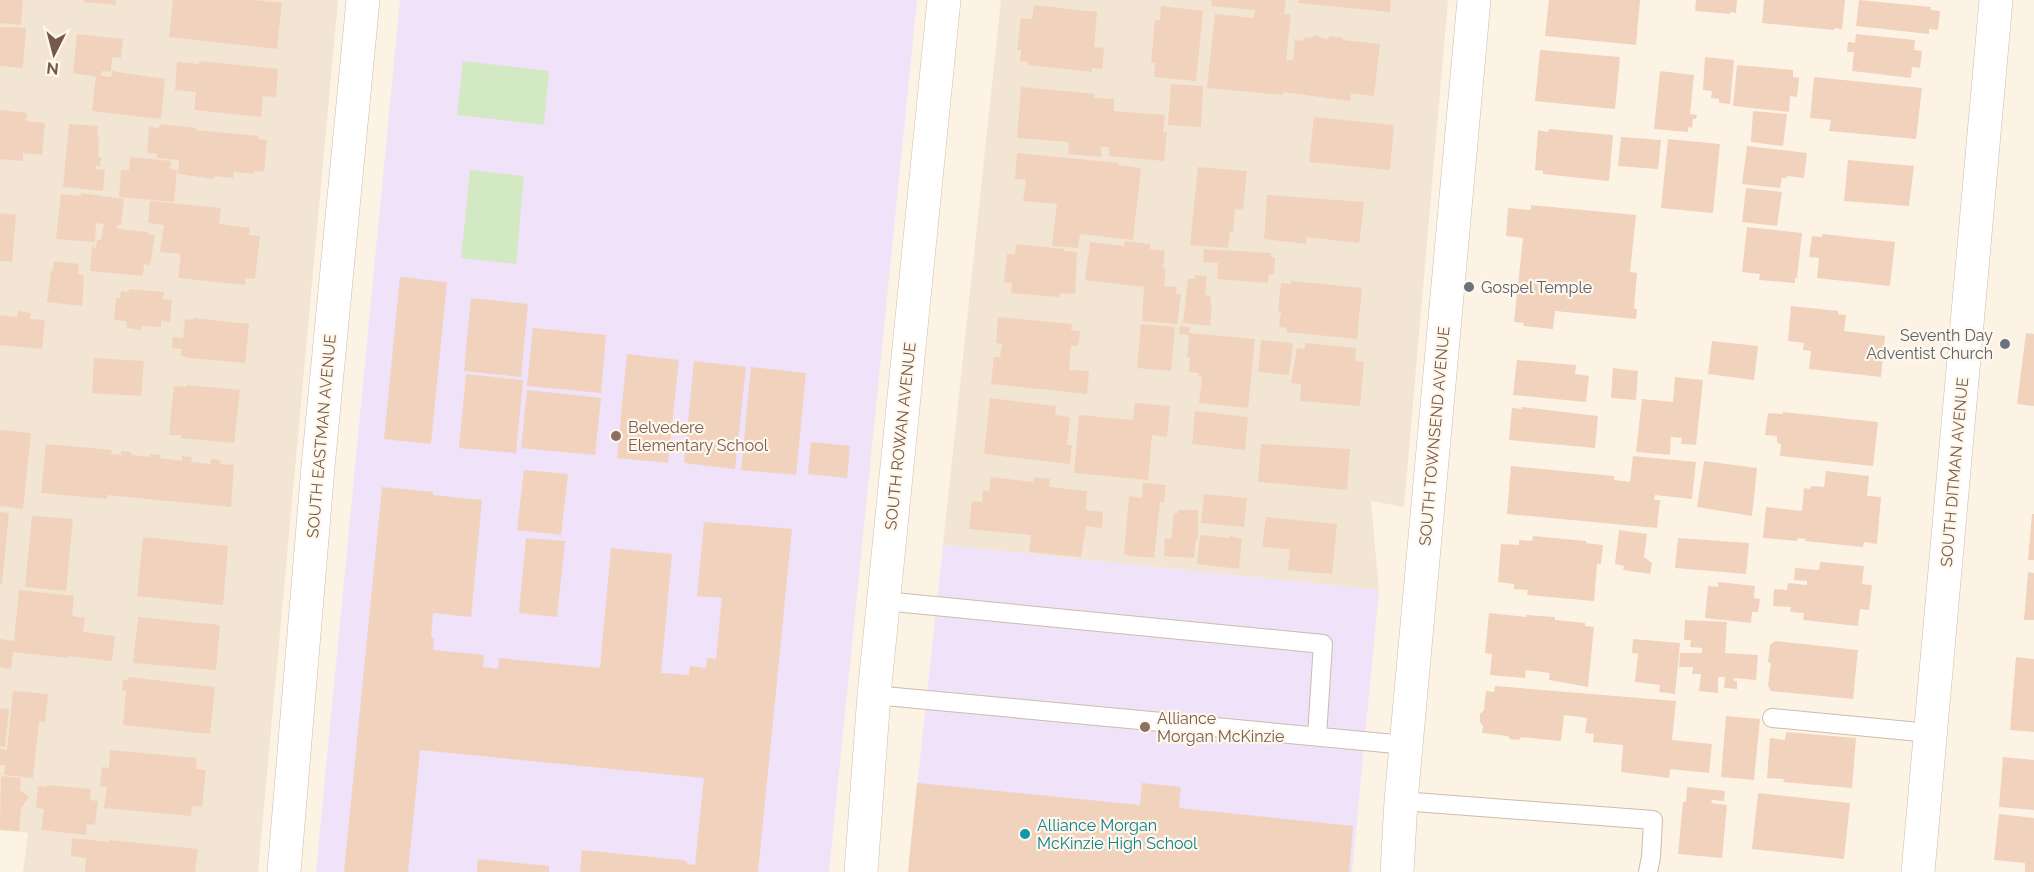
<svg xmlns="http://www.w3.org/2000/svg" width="2034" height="872" font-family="Raleway,sans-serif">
	<rect width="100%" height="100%" fill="#fcf3e5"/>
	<!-- residential -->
	<g fill="#f3e5d4">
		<path d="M 0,0 L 338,0 L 258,872 L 23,872 L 28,833 L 0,830 Z"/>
		<path d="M 1001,0 L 1448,0 L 1404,507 L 1371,501 L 1379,590 L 943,545 Z"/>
	</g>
	<!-- education -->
	<g fill="#f0e2f8">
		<path d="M 400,0 L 917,0 L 829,872 L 316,872 Z"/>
		<path d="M 943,545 L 1379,590 L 1352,872 L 1004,872 L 909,863 Z"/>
	</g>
	<!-- green -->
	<g fill="#d3e9c4">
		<path d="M 463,61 L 549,71 L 544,125 L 457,115 Z"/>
		<path d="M 470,170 L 524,176 L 516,264 L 461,258 Z"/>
	</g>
	<!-- building -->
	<g fill="#f1d2bd">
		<path d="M 0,0 L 23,0 L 21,25 L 0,23 Z"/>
		<path d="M 83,0 L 116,0 L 116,5 L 83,2 Z"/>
		<path d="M 173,0 L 254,0 L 282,3 L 277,49 L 169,37 Z"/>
		<path d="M 1212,0 L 1286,0 L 1284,14 L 1291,14 L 1286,60 L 1293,60 L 1295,40 L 1303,41 L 1304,37 L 1312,38 L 1314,35 L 1319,36 L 1321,38 L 1329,39 L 1329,36 L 1343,38 L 1343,40 L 1380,44 L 1374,96 L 1351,93 L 1350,101 L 1283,92 L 1283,95 L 1207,88 L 1215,14 L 1254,18 L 1255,10 L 1211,6 Z"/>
		<path d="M 1299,0 L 1391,0 L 1390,12 L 1298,3 Z"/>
		<path d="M 1549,0 L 1640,0 L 1636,45 L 1545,36 Z"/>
		<path d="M 1696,0 L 1737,0 L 1736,13 L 1730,12 L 1730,14 L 1695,11 Z"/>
		<path d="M 1764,0 L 1845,0 L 1842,29 L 1834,28 L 1834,30 L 1762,23 Z"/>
		<path d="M 1859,0 L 1931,7 L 1931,10 L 1940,11 L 1938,30 L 1929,29 L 1929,34 L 1856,26 Z"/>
		<path d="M 1034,5 L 1097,12 L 1094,47 L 1104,48 L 1102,69 L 1092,68 L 1092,72 L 1028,65 L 1029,62 L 1020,61 L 1021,50 L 1017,50 L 1021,18 L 1032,19 Z"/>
		<path d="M 1161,6 L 1203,11 L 1196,81 L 1154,77 L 1155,63 L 1151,63 L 1155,20 L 1160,20 Z"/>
		<path d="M 0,27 L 26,28 L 23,68 L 0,66 Z"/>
		<path d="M 77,34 L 123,39 L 121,58 L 112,57 L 111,72 L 102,71 L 101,76 L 111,77 L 112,71 L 165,79 L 161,119 L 92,111 L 96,77 L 73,73 Z"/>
		<path d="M 1856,34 L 1915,40 L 1914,50 L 1922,51 L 1920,68 L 1912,67 L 1911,78 L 1852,71 L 1854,52 L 1847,52 L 1848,42 L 1855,43 Z"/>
		<path d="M 1540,50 L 1620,57 L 1615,109 L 1535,101 Z"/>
		<path d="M 1705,57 L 1734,60 L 1730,104 L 1719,103 L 1719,99 L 1711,98 L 1712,91 L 1703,90 Z"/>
		<path d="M 199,61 L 278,69 L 276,97 L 263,96 L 261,117 L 194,110 L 196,92 L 175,90 L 177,62 L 199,64 Z"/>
		<path d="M 1737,65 L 1793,70 L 1793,77 L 1799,78 L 1797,97 L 1790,96 L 1789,112 L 1733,106 Z"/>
		<path d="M 1660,71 L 1694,75 L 1690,114 L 1697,115 L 1696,119 L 1693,119 L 1692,128 L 1688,127 L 1688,132 L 1654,129 Z"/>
		<path d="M 1814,77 L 1922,88 L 1916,139 L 1829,131 L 1831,120 L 1810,118 Z"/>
		<path d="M 1171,84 L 1203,86 L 1201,127 L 1168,125 Z"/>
		<path d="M 1021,87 L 1095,94 L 1094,98 L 1114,99 L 1114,111 L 1165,115 L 1163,132 L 1167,132 L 1164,161 L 1109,156 L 1109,147 L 1101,147 L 1101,157 L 1068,154 L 1069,142 L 1017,138 Z"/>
		<path d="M 0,110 L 27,113 L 26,121 L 45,123 L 42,155 L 23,153 L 23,161 L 0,159 Z"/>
		<path d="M 1753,111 L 1787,114 L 1783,146 L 1751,142 Z"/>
		<path d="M 1314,117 L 1394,125 L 1390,170 L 1309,162 Z"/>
		<path d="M 69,124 L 98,126 L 97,137 L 99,137 L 98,157 L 101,157 L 100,166 L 96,166 L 96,169 L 105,170 L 103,191 L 63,187 Z"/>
		<path d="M 160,124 L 196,128 L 196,130 L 258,136 L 258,139 L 267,140 L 264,172 L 254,171 L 254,174 L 234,172 L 233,178 L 215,176 L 214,179 L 178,174 L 179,160 L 157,158 L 157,154 L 147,153 L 149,127 L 159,128 Z"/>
		<path d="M 1549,129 L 1613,135 L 1609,181 L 1543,174 L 1543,171 L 1535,170 L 1538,130 L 1548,132 Z"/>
		<path d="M 1621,137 L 1661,140 L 1658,169 L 1618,166 Z"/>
		<path d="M 1668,139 L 1720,144 L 1713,213 L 1661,208 Z"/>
		<path d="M 1747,146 L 1807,153 L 1804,178 L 1787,176 L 1787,178 L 1782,178 L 1780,188 L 1742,184 Z"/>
		<path d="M 1017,153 L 1119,163 L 1118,165 L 1141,168 L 1133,240 L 1080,234 L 1078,248 L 1052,246 L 1057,204 L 1023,201 L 1026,180 L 1015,179 Z"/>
		<path d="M 130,157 L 171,161 L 170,169 L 177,170 L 174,202 L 119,197 L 121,170 L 129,170 Z"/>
		<path d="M 1848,160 L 1914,166 L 1909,206 L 1844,201 Z"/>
		<path d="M 1198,167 L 1247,171 L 1243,210 L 1235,209 L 1233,232 L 1230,232 L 1228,248 L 1190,245 Z"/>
		<path d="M 1746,188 L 1782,192 L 1777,226 L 1742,222 Z"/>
		<path d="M 81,193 L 124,199 L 121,225 L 117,225 L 117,229 L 147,232 L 147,234 L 155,235 L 150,265 L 144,264 L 143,276 L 90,271 L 92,247 L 96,248 L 97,240 L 101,240 L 104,224 L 96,223 L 95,242 L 56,239 L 61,194 L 81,196 Z"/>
		<path d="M 1267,195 L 1364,202 L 1359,243 L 1306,237 L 1306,244 L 1264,239 Z"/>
		<path d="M 150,201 L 221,208 L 219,224 L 250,228 L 249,235 L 260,236 L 255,279 L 245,278 L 245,285 L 178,278 L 181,254 L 160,252 L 164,225 L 148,223 Z"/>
		<path d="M 1531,205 L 1636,215 L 1630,272 L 1637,273 L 1634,309 L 1637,309 L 1636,319 L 1555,311 L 1553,329 L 1523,326 L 1524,323 L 1514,322 L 1523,238 L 1506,236 L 1508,208 L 1531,210 Z"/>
		<path d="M 0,213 L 16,215 L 12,262 L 0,261 Z"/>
		<path d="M 1747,227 L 1802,233 L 1797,278 L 1795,278 L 1795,283 L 1759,280 L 1760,274 L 1742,272 Z"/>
		<path d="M 1822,234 L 1895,242 L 1890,286 L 1817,278 L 1819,258 L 1809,257 L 1812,236 L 1822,237 Z"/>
		<path d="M 1125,241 L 1150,244 L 1150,249 L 1165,251 L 1163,268 L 1166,269 L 1164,286 L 1177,287 L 1176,294 L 1181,294 L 1177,324 L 1142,321 L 1144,287 L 1085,280 L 1090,242 L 1124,246 Z"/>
		<path d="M 1016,244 L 1064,249 L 1064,251 L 1077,252 L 1075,294 L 1060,293 L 1059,297 L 1011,293 L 1012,283 L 1004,282 L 1007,254 L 1015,255 Z"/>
		<path d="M 1204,249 L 1271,253 L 1271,257 L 1275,257 L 1274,274 L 1269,274 L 1268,283 L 1217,279 L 1218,263 L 1203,262 Z"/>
		<path d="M 54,261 L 79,264 L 78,274 L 84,276 L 83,283 L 84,283 L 82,306 L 47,302 L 51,271 L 53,271 Z"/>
		<path d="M 1195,275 L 1207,276 L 1205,295 L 1211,296 L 1210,304 L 1212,305 L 1210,326 L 1183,323 L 1188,279 L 1195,279 Z"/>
		<path d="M 400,277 L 447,282 L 431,444 L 384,439 Z"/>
		<path d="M 1291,281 L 1362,288 L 1357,339 L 1286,332 L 1287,328 L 1279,327 L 1281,312 L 1278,312 L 1281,283 L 1291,284 Z"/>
		<path d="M 129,289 L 164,292 L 163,299 L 172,300 L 170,322 L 161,321 L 161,327 L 141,326 L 141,330 L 127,328 L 126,321 L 114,320 L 116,298 L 120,298 L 121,291 L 129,292 Z"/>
		<path d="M 471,298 L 528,304 L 521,377 L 464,371 Z"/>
		<path d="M 1791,306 L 1838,311 L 1838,314 L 1846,315 L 1844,331 L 1885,336 L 1881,377 L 1809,369 L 1811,351 L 1803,350 L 1804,343 L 1788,341 Z"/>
		<path d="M 18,311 L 31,313 L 30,319 L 45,320 L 42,349 L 0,345 L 0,315 L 17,317 Z"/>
		<path d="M 998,317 L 1072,324 L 1071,330 L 1080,331 L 1078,346 L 1071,345 L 1069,370 L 1089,371 L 1087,394 L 991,384 L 994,357 L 1000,357 L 1002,344 L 996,343 Z"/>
		<path d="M 193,318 L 249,324 L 245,363 L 190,358 L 181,356 L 182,349 L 172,348 L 173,337 L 183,338 L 185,319 L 193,320 Z"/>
		<path d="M 1141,324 L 1175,327 L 1171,371 L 1137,368 Z"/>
		<path d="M 1180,326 L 1190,327 L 1189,333 L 1255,339 L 1248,408 L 1199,403 L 1202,377 L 1198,376 L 1199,373 L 1189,372 L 1190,357 L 1187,357 L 1189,335 L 1179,334 Z"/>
		<path d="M 533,328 L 606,335 L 601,393 L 527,386 Z"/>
		<path d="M 2026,333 L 2034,334 L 2034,406 L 2017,404 Z"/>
		<path d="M 1261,340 L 1293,343 L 1289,375 L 1258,372 Z"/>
		<path d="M 1712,341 L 1758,346 L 1754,380 L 1708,374 Z"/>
		<path d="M 1305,343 L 1356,348 L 1355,361 L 1364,362 L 1360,406 L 1300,401 L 1301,384 L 1291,383 L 1297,348 L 1305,349 Z"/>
		<path d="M 627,354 L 679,360 L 668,463 L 617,458 Z"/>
		<path d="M 94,358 L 144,361 L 141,396 L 92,393 Z"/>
		<path d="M 1517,360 L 1576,365 L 1575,374 L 1589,376 L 1586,402 L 1513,395 Z"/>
		<path d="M 694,361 L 746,367 L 735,469 L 684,463 Z"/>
		<path d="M 751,367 L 806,373 L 796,475 L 741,470 Z"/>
		<path d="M 1613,368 L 1638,371 L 1636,400 L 1611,398 Z"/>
		<path d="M 466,374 L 523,380 L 516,453 L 459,448 Z"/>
		<path d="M 1675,377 L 1703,380 L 1696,445 L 1681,444 L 1682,438 L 1671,437 L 1670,455 L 1636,452 L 1642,399 L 1673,402 Z"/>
		<path d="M 186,385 L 240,390 L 234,443 L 181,438 L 181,435 L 169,435 L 174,386 L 186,387 Z"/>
		<path d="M 527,390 L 601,398 L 595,455 L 521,448 Z"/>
		<path d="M 990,398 L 1056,406 L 1055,415 L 1070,417 L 1067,445 L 1072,445 L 1070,464 L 984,454 Z"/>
		<path d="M 1135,403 L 1170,406 L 1167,437 L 1152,435 L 1148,480 L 1074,473 L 1079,415 L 1133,420 Z"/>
		<path d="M 1522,407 L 1598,416 L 1595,448 L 1509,440 L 1512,408 L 1522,409 Z"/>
		<path d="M 1195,411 L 1248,417 L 1245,450 L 1192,444 Z"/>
		<path d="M 1783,412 L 1878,422 L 1873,466 L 1780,456 L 1781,444 L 1777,443 L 1777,436 L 1765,435 L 1768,413 L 1783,414 Z"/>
		<path d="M 0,430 L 31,433 L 23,509 L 0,506 Z"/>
		<path d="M 811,442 L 850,446 L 847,478 L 808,474 Z"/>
		<path d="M 46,444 L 112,450 L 111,454 L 121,455 L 121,451 L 131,452 L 131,455 L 150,457 L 150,454 L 160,455 L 160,458 L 182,461 L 182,456 L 192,457 L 191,462 L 210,464 L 211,459 L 221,460 L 220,464 L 234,465 L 231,507 L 107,495 L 107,499 L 41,493 Z"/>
		<path d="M 1261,444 L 1350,449 L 1347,490 L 1258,482 Z"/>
		<path d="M 1633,456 L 1696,462 L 1692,499 L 1655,495 L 1654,500 L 1660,500 L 1657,528 L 1507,514 L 1511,466 L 1614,476 L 1614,480 L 1630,482 Z"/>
		<path d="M 1704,461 L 1757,468 L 1752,516 L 1697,507 Z"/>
		<path d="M 524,470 L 568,474 L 561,535 L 517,530 Z"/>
		<path d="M 1826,471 L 1869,476 L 1867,496 L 1881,497 L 1877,544 L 1864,542 L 1863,547 L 1805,541 L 1806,539 L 1798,538 L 1797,541 L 1763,538 L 1766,507 L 1802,511 L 1804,488 L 1810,489 L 1811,486 L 1824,487 Z"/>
		<path d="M 991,477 L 1033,482 L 1034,477 L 1050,479 L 1049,487 L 1087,491 L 1086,510 L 1103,512 L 1102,528 L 1086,526 L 1081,557 L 1029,552 L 1031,535 L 969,529 L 972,501 L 982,502 L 983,490 L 989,491 Z"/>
		<path d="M 1143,483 L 1166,485 L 1164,503 L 1160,502 L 1154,558 L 1124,555 L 1129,496 L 1142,498 Z"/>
		<path d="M 382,487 L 433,492 L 433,495 L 482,500 L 471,617 L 433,613 L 431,637 L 434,638 L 433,650 L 484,655 L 483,667 L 498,669 L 499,658 L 600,668 L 611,548 L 672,554 L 661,673 L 689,675 L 690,666 L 706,668 L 707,658 L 716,659 L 722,598 L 697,596 L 704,522 L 792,529 L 758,872 L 580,872 L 582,850 L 683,860 L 688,862 L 687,864 L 695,865 L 704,778 L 420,750 L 408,872 L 344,872 Z"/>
		<path d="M 1204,494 L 1247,498 L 1244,527 L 1201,523 Z"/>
		<path d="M 1178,510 L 1198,510 L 1198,540 L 1196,540 L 1194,558 L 1164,556 L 1165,538 L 1171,539 L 1174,513 L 1178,513 Z"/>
		<path d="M 0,512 L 9,513 L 2,584 L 0,584 Z"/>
		<path d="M 2032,514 L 2034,514 L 2034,560 L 2028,560 Z"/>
		<path d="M 32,516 L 73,519 L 66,591 L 25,587 Z"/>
		<path d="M 1266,517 L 1337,524 L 1332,574 L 1288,570 L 1290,549 L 1262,547 Z"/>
		<path d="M 1619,530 L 1647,534 L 1644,557 L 1652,563 L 1650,574 L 1623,570 L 1624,566 L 1615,564 Z"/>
		<path d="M 1200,535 L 1229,538 L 1230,536 L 1242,539 L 1239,569 L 1197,564 Z"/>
		<path d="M 1533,536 L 1586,541 L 1586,543 L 1603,545 L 1601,564 L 1597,564 L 1594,601 L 1527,595 L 1528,590 L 1514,589 L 1514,584 L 1498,582 L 1501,544 L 1519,545 L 1519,540 L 1532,541 Z"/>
		<path d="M 143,537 L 228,546 L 223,605 L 137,596 Z"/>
		<path d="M 526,538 L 565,541 L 557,617 L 519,613 Z"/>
		<path d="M 1678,538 L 1749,543 L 1746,574 L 1675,568 Z"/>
		<path d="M 1820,562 L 1864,566 L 1862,584 L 1872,585 L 1869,610 L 1860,609 L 1858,626 L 1803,620 L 1804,613 L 1790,612 L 1791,607 L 1773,606 L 1774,589 L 1787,590 L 1788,583 L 1807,585 L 1807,581 L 1794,580 L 1795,568 L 1819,570 Z"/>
		<path d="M 2028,572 L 2034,573 L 2034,620 L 2024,620 Z"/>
		<path d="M 1718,582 L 1755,586 L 1754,598 L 1760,599 L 1758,612 L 1752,612 L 1751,623 L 1705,618 L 1708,586 L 1718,587 Z"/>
		<path d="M 19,590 L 74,596 L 72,616 L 85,618 L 83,632 L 115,636 L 112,661 L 68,656 L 68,658 L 13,652 L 11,669 L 0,667 L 0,639 L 14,641 Z"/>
		<path d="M 1489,613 L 1526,617 L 1526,615 L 1555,617 L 1555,620 L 1585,623 L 1585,626 L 1594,627 L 1588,687 L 1549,680 L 1550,673 L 1526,670 L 1525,678 L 1490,675 L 1492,654 L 1485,653 Z"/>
		<path d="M 138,617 L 220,625 L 216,670 L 133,663 Z"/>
		<path d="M 1685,620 L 1727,622 L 1725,653 L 1758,655 L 1756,680 L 1734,678 L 1734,681 L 1737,681 L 1737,689 L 1724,688 L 1725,677 L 1718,677 L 1718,693 L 1699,691 L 1701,674 L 1692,674 L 1693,667 L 1679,667 L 1680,653 L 1702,653 L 1702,648 L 1690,647 L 1691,640 L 1684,640 Z"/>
		<path d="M 1633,639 L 1680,643 L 1675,694 L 1659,692 L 1660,685 L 1635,682 L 1638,654 L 1632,653 Z"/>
		<path d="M 1775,641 L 1858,650 L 1853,699 L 1771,691 L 1768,686 L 1771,663 L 1768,662 L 1770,645 Z"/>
		<path d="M 2016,657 L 2034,659 L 2034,732 L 2010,730 Z"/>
		<path d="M 128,677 L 215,687 L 210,734 L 123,725 L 126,691 L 122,691 L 123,680 L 128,680 Z"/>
		<path d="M 1495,686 L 1676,701 L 1672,740 L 1712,744 L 1709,773 L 1670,769 L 1669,778 L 1621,772 L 1623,745 L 1593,742 L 1594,734 L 1585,733 L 1587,718 L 1564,715 L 1561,741 L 1521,737 L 1519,740 L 1510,739 L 1508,736 L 1482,733 L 1483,726 L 1480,722 L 1480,714 L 1484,710 L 1486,691 L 1494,692 Z"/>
		<path d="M 13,691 L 48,694 L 45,722 L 39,721 L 33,778 L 4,775 L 5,765 L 0,765 L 0,749 L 7,750 Z"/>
		<path d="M 0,708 L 9,709 L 5,747 L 0,746 Z"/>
		<path d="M 1726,716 L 1760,719 L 1754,780 L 1721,777 Z"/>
		<path d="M 1786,732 L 1856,738 L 1852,788 L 1783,782 L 1784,779 L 1767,778 L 1770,738 L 1785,740 Z"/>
		<path d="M 110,750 L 197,758 L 196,769 L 206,770 L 202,807 L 192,806 L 191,816 L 104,808 L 107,787 L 100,786 L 102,767 L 109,768 Z"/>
		<path d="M 2003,757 L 2034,760 L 2034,810 L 1999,807 Z"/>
		<path d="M 1,776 L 21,778 L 20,790 L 29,797 L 21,808 L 19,831 L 0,830 Z"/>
		<path d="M 917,783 L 1140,805 L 1142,783 L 1181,787 L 1179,808 L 1353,826 L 1349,872 L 908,872 Z"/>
		<path d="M 47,785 L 91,789 L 90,800 L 98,801 L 95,825 L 87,824 L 86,835 L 41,830 L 44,809 L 36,808 L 38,786 L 47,787 Z"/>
		<path d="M 1687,787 L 1725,791 L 1724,801 L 1712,800 L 1711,803 L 1727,805 L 1722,858 L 1678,854 L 1683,802 L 1686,802 Z"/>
		<path d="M 1758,793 L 1850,803 L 1844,859 L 1752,849 Z"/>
		<path d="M 1999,814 L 2034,818 L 2034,872 L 2025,872 L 2025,863 L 1994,860 Z"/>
		<path d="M 72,838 L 109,842 L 109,840 L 198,849 L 195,872 L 85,872 L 86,858 L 71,856 Z"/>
		<path d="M 478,859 L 549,866 L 549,872 L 477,872 Z"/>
	</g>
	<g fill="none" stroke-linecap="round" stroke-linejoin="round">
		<!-- lane casing -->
		<g stroke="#cdbbac" stroke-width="20">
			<g id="lane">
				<path d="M 884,601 L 1323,644 L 1317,736"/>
				<path d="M 874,695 L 1406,745"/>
				<path d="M 1772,718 L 1930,733"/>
				<path d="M 1401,801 L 1653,820 L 1651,857 L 1648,872"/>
			</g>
		</g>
		<!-- street casing -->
		<g stroke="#cdbbac" stroke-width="34">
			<g id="street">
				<path d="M 284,872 L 318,467 L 363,0"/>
				<path d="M 1397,872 L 1401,801 L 1474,0"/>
				<path d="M 1918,872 L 1996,0"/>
			</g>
		</g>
		<!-- secondary casing -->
		<g stroke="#d2bdac" stroke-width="34">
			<path id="secondary" d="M 861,872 L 874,695 L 944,0"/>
		</g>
		<!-- lane -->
		<use href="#lane" stroke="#fff" stroke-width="18"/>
		<!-- street -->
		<use href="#street" stroke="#fff" stroke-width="33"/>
		<!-- secondary -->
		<use href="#secondary" stroke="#fff" stroke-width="33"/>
	</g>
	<!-- markers -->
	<g fill="#6b7280" stroke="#fff7eb" stroke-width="2">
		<circle cx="1469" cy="287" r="6"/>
		<circle cx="2005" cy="344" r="6"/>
	</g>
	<g fill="#8d6e63" stroke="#fff7eb" stroke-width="2">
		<circle cx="616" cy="436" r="6"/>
		<circle cx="1145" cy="727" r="6"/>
	</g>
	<circle fill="#0f9aa8" stroke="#fff7eb" stroke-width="2" cx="1025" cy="834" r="6"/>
	<g text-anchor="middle" stroke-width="4.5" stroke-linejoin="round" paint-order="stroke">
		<!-- worship labels -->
		<g font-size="16" fill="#5b616d" stroke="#fff7eb" text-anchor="start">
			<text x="1481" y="293">Gospel Temple</text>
			<text x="1993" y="341" text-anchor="end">Seventh Day<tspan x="1993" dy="18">Adventist Church</tspan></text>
		</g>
		<!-- education labels -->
		<g font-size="16" fill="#785e54" stroke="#fff7eb" text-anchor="start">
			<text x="628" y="433">Belvedere<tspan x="628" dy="18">Elementary School</tspan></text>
			<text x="1157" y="724">Alliance<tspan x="1157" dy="18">Morgan McKinzie</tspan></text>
		</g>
		<!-- street labels -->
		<g font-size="16" fill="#745a4a" stroke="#fff7eb">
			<text transform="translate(321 436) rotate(-85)" y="6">SOUTH EASTMAN AVENUE</text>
			<text transform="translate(900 436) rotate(-84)" y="6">SOUTH ROWAN AVENUE</text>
			<text transform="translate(1434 436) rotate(-85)" y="6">SOUTH TOWNSEND AVENUE</text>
			<text transform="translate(1954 472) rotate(-85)" y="6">SOUTH DITMAN AVENUE</text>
		</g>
		<!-- culture labels -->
		<g font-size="16" fill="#0d838f" stroke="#fff7eb" text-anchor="start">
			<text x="1037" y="831">Alliance Morgan<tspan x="1037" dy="18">McKinzie High School</tspan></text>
		</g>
	</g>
	<!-- north arrow -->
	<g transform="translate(54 54) rotate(186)" stroke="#fff7eb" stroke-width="4.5" paint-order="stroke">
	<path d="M0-4.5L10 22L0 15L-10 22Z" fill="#745a4a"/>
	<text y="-9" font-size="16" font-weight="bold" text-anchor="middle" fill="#745a4a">N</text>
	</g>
</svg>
